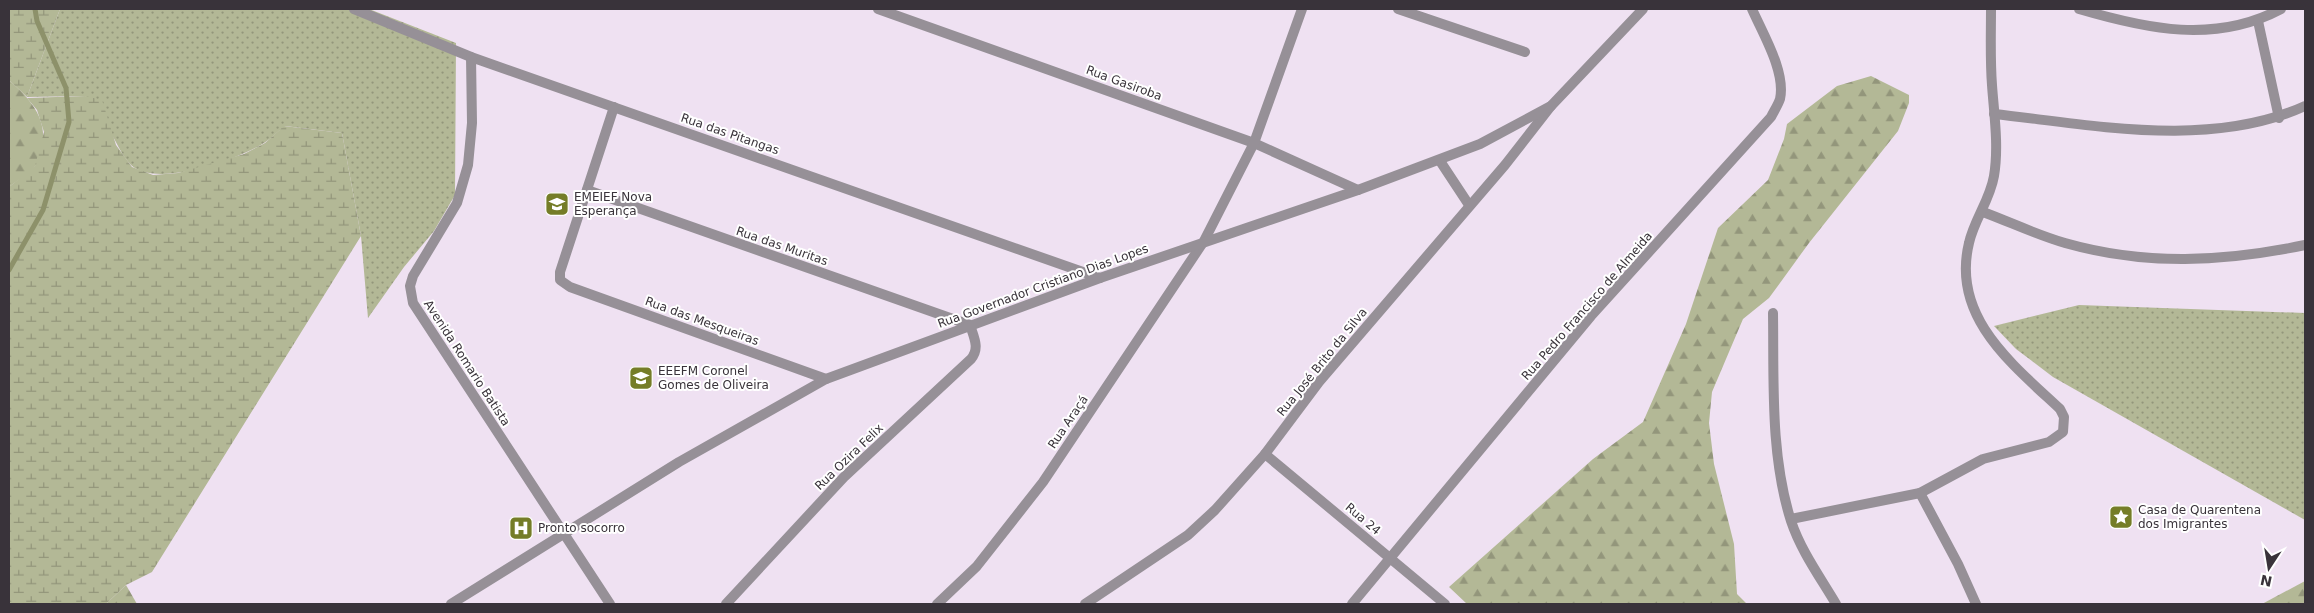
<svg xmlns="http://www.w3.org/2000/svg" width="2314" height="613" font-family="'DejaVu Sans',sans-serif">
	<defs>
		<pattern id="grass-dots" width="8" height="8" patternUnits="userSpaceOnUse" patternTransform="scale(1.25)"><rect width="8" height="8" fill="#b3b896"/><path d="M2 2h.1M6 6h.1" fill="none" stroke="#93967b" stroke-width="1.8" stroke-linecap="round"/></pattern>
		<pattern id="forest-firs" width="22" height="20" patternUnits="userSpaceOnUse" patternTransform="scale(1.25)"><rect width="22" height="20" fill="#b3b896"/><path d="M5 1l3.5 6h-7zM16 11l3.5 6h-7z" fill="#93967b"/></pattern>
		<pattern id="wetland-marsh" width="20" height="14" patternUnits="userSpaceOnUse" patternTransform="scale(1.25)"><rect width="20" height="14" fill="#b3b896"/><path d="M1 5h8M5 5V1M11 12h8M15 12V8" fill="none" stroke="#93967b"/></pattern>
	</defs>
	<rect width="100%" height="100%" fill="#efe1f2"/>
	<!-- grass -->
	<g fill="url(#grass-dots)">
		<path d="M 60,9 L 369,9 L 456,43 L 455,195 L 434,231 L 404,267 L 368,318 L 361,236 L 342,133 L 285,126 C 278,131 272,138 264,143 C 239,159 156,189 131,165 C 121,155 117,142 109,130 C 102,118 93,107 85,96 L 27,97 Z"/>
		<path d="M 2079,305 L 2305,313 L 2305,520 L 2053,377 L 2016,349 L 1994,326 Z"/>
	</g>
	<!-- forest -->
	<g fill="url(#forest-firs)">
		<path d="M 1871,76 L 1909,95 L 1909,103 L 1898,131 L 1809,243 L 1769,298 L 1743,319 L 1712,392 L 1709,423 L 1714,464 L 1734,544 L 1737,594 L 1747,604 L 1467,604 L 1449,587 L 1593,459 L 1643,422 L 1686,324 L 1718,228 L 1768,180 L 1784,139 L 1787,124 L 1837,86 Z"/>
		<path d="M 9,80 C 36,104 54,127 36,165 C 31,173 16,181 9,187 Z"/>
		<path d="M 2305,581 L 2305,604 L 2262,604 Z"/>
		<path d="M 126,585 L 137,604 L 106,604 Z"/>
	</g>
	<!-- wetland -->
	<g fill="url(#wetland-marsh)">
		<path d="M 9,9 L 60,9 L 27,97 L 9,80 Z"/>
		<path d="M 85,96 L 102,100 L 116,145 L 132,167 L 153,175 L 178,173 L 244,154 L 265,143 L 284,126 L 342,133 L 361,236 L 152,572 L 126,585 L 106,604 L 9,604 L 9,187 L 35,166 L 44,132 L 37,110 L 27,98 Z"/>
	</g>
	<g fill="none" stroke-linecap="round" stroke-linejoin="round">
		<!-- stream -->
		<path stroke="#8d916a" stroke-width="5" d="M 9,270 L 43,210 L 69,122 L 66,88 L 37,21 L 35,9"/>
		<!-- minor -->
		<g stroke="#969097" stroke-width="10">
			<path d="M 354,9 L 471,57 L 1100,278"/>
			<path d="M 878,9 L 1254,143 L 1358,190"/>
			<path d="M 1398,9 L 1525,52"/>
			<path d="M 2079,9 C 2147,29 2215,44 2281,9"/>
			<path d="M 2258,21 L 2279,118"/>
			<path d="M 471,57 L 472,123 L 468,165 L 457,203 L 413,276 L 410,286 L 413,303 L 610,604"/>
			<path d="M 614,107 L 560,272 L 560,280 L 570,287 L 826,379"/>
			<path d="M 1994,114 C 2094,125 2211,149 2305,106"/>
			<path d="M 1440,161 L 1469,205"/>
			<path d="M 587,190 L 970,325 C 974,338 980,348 971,359 L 844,477 L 726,604"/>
			<path d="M 1983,212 C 2010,222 2037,235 2065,243 C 2146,266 2224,262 2305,245"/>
			<path d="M 1773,313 C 1774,381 1770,455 1791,521 C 1801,551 1820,577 1836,604"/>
			<path d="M 1265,454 L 1445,604"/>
			<path d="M 1920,493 L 1958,564 L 1976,604"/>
			<path d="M 1791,519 L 1920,493 L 1983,459 L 2049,442 L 2063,432 L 2064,417 L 2060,409 C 2012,364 1951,317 1969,243 C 1974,220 1990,200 1994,176 C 1999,146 1994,114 1992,85 C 1990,59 1991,34 1991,9"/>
			<path d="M 937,604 L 977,566 L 1043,482 L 1204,241 L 1254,143 L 1302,9"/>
			<path d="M 1085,604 L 1188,535 L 1215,510 L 1265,454 L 1319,382 L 1505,165 L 1551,106"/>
			<path d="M 1352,604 L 1591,316 L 1771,117 C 1774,111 1778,105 1780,99 C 1786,72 1763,34 1752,9"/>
		</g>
		<!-- tertiary -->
		<path stroke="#969097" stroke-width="10" d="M 451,604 L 679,462 L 826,379 L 1100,278 L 1358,190 L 1480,144 L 1551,106 L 1643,9"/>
	</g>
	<!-- icons -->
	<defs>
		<g id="school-square" transform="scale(1.25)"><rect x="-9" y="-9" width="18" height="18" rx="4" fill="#757d28" stroke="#fff"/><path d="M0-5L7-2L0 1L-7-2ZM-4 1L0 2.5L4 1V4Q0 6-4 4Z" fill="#fff"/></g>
		<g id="sight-square" transform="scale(1.25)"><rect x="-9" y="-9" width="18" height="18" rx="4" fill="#757d28" stroke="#fff"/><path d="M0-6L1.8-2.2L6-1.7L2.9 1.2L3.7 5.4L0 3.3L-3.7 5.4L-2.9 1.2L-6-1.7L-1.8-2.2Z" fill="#fff"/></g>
		<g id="hospital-square" transform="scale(1.25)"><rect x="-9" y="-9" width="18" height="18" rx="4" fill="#757d28" stroke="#fff"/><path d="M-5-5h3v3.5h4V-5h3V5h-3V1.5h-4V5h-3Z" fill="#fff"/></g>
	</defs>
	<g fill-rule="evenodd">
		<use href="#school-square" x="557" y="204"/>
		<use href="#school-square" x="641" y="378"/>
		<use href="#sight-square" x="2121" y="517"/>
		<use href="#hospital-square" x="521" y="528"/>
	</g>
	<g text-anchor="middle" stroke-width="4" stroke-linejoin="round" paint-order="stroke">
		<!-- street labels -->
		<g font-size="12" fill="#39333a" stroke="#fff">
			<text transform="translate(1124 83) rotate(20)" y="4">Rua Gasiroba</text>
			<text transform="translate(730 134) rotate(19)" y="4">Rua das Pitangas</text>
			<text transform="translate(782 246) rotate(19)" y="4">Rua das Muritas</text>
			<text transform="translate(1043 286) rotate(-20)" y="4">Rua Governador Cristiano Dias Lopes</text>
			<text transform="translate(1587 306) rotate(-49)" y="4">Rua Pedro Francisco de Almeida</text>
			<text transform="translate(702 321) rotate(20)" y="4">Rua das Mesqueiras</text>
			<text transform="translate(1322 362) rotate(-51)" y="4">Rua José Brito da Silva</text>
			<text transform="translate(467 363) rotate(57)" y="4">Avenida Romario Batista</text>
			<text transform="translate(1068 422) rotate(-56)" y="4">Rua Araçá</text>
			<text transform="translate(849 457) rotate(-44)" y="4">Rua Ozira Felix</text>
			<text transform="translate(1363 519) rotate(40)" y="4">Rua 24</text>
		</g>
		<!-- poi labels -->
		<g font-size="12" fill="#39333a" stroke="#fff" text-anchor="start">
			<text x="574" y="201">EMEIEF Nova<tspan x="574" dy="14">Esperança</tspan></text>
			<text x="658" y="375">EEEFM Coronel<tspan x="658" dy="14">Gomes de Oliveira</tspan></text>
			<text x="2138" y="514">Casa de Quarentena<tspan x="2138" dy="14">dos Imigrantes</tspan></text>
			<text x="538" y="532">Pronto socorro</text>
		</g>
	</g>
	<!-- border -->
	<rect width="2314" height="613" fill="none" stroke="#39333a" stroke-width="20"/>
	<!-- north arrow -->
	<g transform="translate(2269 568) rotate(192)" stroke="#ffffff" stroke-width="4" paint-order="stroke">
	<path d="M0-4L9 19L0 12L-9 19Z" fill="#39333a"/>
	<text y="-8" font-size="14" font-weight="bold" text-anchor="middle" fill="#39333a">N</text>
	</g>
</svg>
